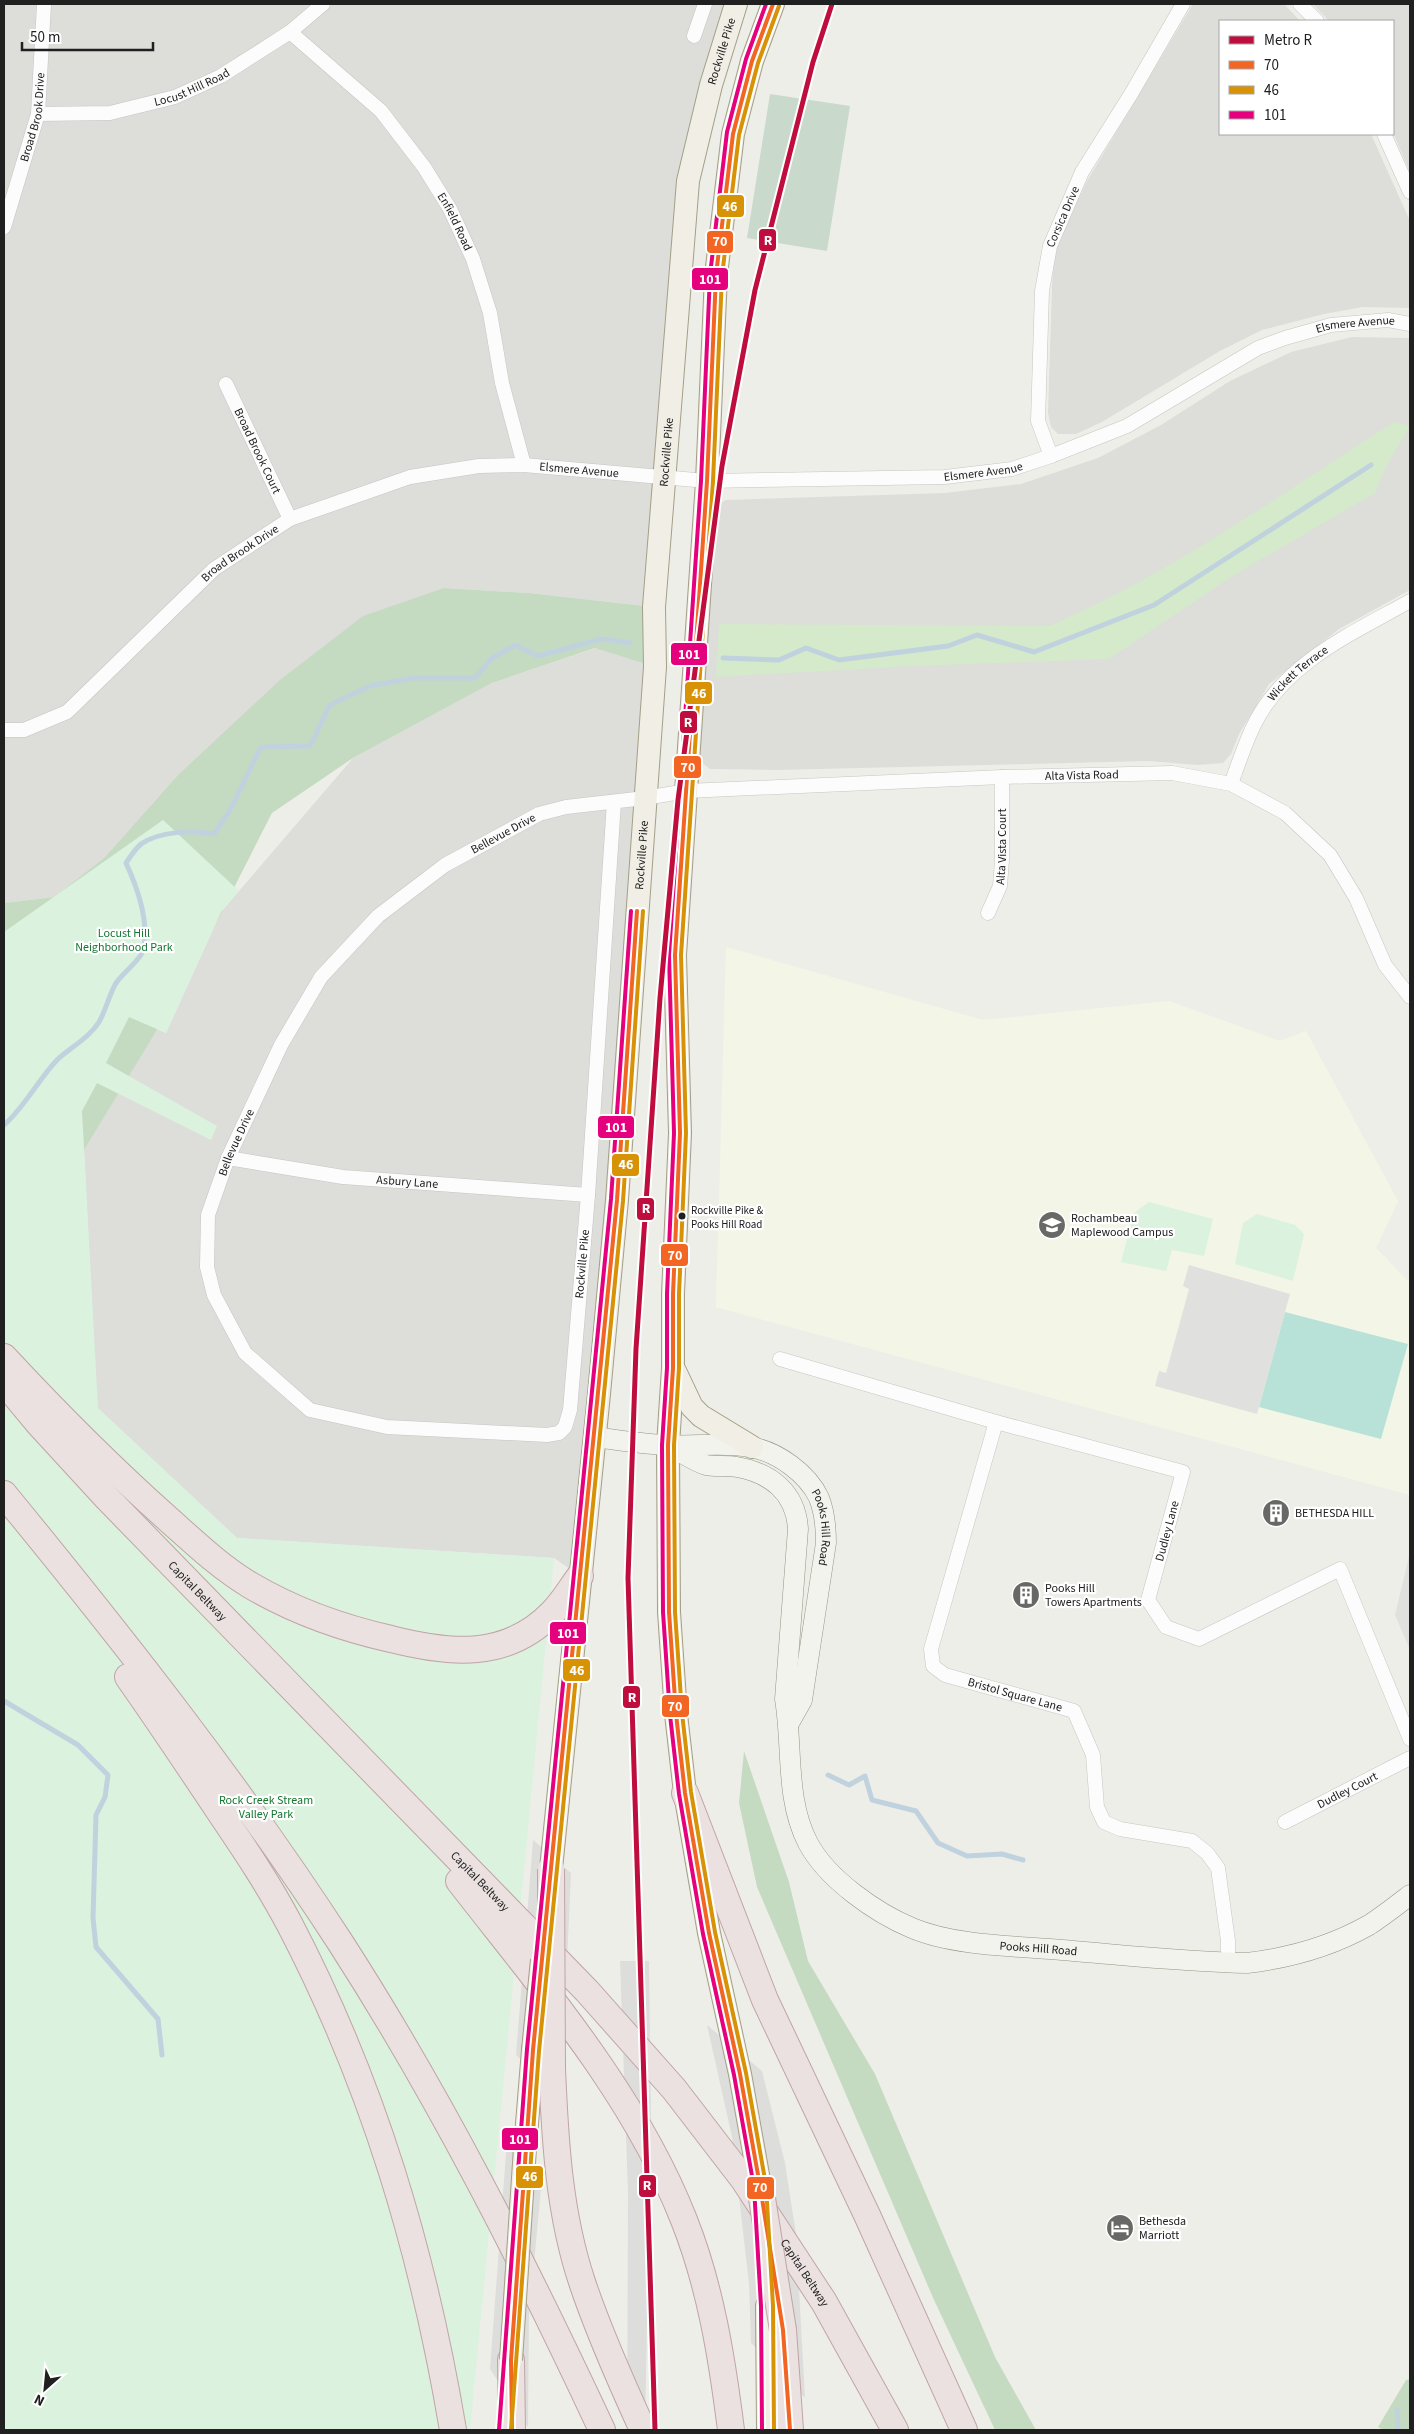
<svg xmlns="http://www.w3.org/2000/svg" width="1414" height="2434" font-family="'Source Sans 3',sans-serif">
	<rect width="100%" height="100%" fill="#eeeee9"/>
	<!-- residential -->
	<g fill="#ddddda">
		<path d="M 4,4 L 736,4 L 697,137 L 654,607 L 529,593 L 444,588 L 177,776 L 104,858 L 54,897 L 4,903 Z"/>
		<path d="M 1193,4 L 1284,4 L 1300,21 L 1220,21 L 1220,134 L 1371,134 L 1410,221 L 1410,308 L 1363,307 L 1324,314 L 1262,330 L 1220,351 L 1102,422 L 1076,434 L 1058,434 L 1051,427 L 1048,413 L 1052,286 L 1054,260 L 1059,241 L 1087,181 Z"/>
		<path d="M 1313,4 L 1410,4 L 1410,173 L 1393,132 L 1393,21 L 1329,21 Z"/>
		<path d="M 1352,337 L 1410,338 L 1410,590 L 1339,629 L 1269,684 L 1239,734 L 1231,754 L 1223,763 L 1198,765 L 1149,761 L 778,770 L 710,769 L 702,763 L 700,757 L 715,520 L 716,509 L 720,503 L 726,500 L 945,493 L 1021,484 L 1098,458 L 1161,425 L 1230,381 L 1291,352 Z"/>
		<path d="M 596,648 L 655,667 L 580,1576 L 554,1558 L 237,1538 L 97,1408 L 82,1111 L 129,1017 L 166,1033 L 221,912 L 353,758 L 492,683 Z"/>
	</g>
	<!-- education -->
	<path fill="#f3f6e6" d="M 726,947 L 983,1020 L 1169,1001 L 1280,1041 L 1306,1031 L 1398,1201 L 1376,1248 L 1410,1283 L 1410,1495 L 716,1307 Z"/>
	<!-- grass -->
	<path fill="#d5e9cb" d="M 1394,422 L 1410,426 L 1386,467 L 1375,493 L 1231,577 L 1109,659 L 893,667 L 716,677 L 719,624 L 1049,626 C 1172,573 1282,493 1394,422 Z"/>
	<!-- forest -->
	<g fill="#c5dbc1">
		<path d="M 444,588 L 529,593 L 654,607 L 655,667 L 595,648 L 492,683 L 353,758 L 272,813 L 186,982 L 73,1168 L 4,1298 L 4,903 L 54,897 L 104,858 L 177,776 L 280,680 L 363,616 Z"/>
		<path d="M 744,1751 L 789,1882 L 808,1961 L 875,2074 L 995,2357 L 1036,2430 L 995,2430 L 934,2300 L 757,1887 L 739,1803 Z"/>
		<path d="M 1410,2379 L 1410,2430 L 1383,2430 L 1378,2427 L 1406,2380 Z"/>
	</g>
	<!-- cemetery -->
	<path fill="#c9d9cc" d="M 770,94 L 850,106 L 827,251 L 747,238 Z"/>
	<!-- park -->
	<g fill="#daf2de">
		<path d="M 163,820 L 239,891 L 221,912 L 166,1033 L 129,1017 L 106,1063 L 217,1126 L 211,1140 L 97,1083 L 82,1111 L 98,1408 L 237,1538 L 554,1558 L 470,2430 L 4,2430 L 4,932 Z"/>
		<path d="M 1149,1202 L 1213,1219 L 1204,1256 L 1172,1250 L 1166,1271 L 1121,1262 L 1134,1213 Z"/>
		<path d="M 1257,1214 L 1295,1225 L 1304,1234 L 1293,1281 L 1235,1264 L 1243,1223 Z"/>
	</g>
	<!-- pitch -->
	<path fill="#b8e2d8" d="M 1285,1312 L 1408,1344 L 1381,1439 L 1259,1407 Z"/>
	<!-- parking -->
	<g fill="#e0e0de">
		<path d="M 1189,1265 L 1290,1294 L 1257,1414 L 1155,1386 L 1159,1371 L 1166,1373 L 1189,1289 L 1183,1286 Z"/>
		<path d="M 1410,1552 L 1410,1650 L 1395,1615 Z"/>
	</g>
	<!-- pier -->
	<g fill="#dddddb">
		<path d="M 533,1840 L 571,1873 L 561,2097 L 516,2055 Z"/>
		<path d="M 620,1961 L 649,1961 L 651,2112 L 645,2430 L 627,2430 L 628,2194 Z"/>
		<path d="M 707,2025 L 762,2071 L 785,2163 L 796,2234 L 805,2398 L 751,2343 L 749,2284 L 732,2137 Z"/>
		<path d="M 508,2126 L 542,2178 L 529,2317 L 528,2427 L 490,2369 Z"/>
	</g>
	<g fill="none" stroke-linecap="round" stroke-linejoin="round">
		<!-- stream -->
		<g stroke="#c0d2de" stroke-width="5">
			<path d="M 723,658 L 779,660 L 806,648 L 839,660 L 948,646 L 977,635 L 1034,652 L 1154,605 L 1371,465"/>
			<path d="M 4,1125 C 24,1108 38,1080 57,1060 C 71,1047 89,1038 99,1022 C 106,1010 109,995 116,983 C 122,974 140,960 143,951 C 150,922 138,889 126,863 C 130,857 135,849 141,844 C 160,831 192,830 214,834 L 229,812 L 261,747 L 310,746 L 330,705 L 370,686 L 412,678 L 475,678 L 492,658 L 515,645 L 538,656 L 602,639 L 630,643"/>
			<path d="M 4,1701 L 78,1745 L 108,1775 L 105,1797 L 96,1815 L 93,1918 L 96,1947 L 158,2019 L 162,2055"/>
			<path d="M 828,1775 L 849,1785 L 865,1776 L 872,1800 L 916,1811 L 938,1843 L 967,1856 L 1002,1854 L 1023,1860"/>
			<path d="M 1397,2409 L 1398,2430"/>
		</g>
		<!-- street casing -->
		<g stroke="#c5c5c3" stroke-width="15">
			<g id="street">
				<path d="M 1300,4 L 1317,21"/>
				<path id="s1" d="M 290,32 L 381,111 L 424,167 L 450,209 L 473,259 L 490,313 L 502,383 L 524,465"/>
				<path d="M 694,36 L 705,4"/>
				<path id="s2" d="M 38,114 L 110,113 L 175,97 L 221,76 L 290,32 L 323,4"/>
				<path d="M 1384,134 L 1410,192"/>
				<path id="s3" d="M 4,227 L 38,114 L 44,4"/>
				<path id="s4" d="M 226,384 L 290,519"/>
				<path id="s5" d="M 1051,456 L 1038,421 L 1042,291 L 1050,246 L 1082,172 L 1131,94 L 1183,4"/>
				<path id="s6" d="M 4,730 L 24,730 L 67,712 L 214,569 L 290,519 L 410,477 L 479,466 L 524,465 L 707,481 L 945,477 L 1012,469 L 1051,456 L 1127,426 L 1258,348 L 1285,338 L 1331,325 L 1388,320 L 1410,324"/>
				<path id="s7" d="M 1231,784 C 1238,765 1244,746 1253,727 C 1282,664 1353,633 1410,601"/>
				<path id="s8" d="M 614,802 L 588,1195 L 570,1410 L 565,1427 L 559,1433 L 547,1435 L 387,1427 L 310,1410 L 245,1353 L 214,1295 L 207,1267 L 208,1215 L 228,1158 L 281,1045 L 321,977 L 378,916 L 445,865 L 539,814 L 566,807 L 645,798 L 687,791 L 1002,777 L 1172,773 L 1231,784 L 1285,813 L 1330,855 L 1356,898 L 1385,965 L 1410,997"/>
				<path id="s9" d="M 988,913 L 1000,886 L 1002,860 L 1002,777"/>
				<path id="s10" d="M 228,1158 L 343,1177 L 588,1195"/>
				<path d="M 780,1359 L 996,1422 L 1183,1472 L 1148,1600 L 1166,1627 L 1199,1639 L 1340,1569 L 1410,1739"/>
				<path id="s11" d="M 996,1422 L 931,1649 L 933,1666 L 945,1675 L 1074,1711 L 1093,1755 L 1097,1807 L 1104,1822 L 1120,1829 L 1192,1841 L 1207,1853 L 1218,1868 L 1228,1941 L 1228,1963"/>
				<path id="s12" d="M 1285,1822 L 1410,1758"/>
			</g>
		</g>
		<!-- secondary casing -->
		<g stroke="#919782" stroke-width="21">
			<g id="secondary">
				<path id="s13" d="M 594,1437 C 618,1440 642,1444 666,1445 C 694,1447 722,1442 750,1447 C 777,1451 808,1474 819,1498 C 825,1513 826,1528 826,1543 L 802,1700 L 789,1723"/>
				<path id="s14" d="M 668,1445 C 680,1451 693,1461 706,1465 C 715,1467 727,1465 737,1467 C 771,1473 796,1493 798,1529 L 785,1699 C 793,1747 785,1799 808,1843 C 827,1879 876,1913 912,1928 C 954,1946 1017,1946 1062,1950 C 1124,1955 1185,1962 1247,1963 C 1289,1958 1332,1946 1369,1925 C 1383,1916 1397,1905 1410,1895"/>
			</g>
		</g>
		<!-- primary casing -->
		<g stroke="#a39f87" stroke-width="24">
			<g id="primary">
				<path d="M 675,1371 L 692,1407 L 701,1416 L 752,1447"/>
				<path id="s15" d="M 551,1869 L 599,1394 L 617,1200 L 655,667 L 654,607 L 688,181 L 711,85 L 736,4"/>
				<path d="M 525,2148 L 533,2050"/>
				<path d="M 760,2186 L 740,2074 L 709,1933 L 685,1793 L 676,1714 L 669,1612 L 668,1445 L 673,1368 L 673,1294 L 680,1133 L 675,955 L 707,481 L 716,275 L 733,134 L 752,61 L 773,4"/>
				<path d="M 767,2306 L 768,2430"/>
			</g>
		</g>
		<!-- highway casing -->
		<g stroke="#c1a4a5" stroke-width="28">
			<g id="highway">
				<path d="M 4,1357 C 56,1413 111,1468 168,1519 C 194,1542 220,1567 250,1585 C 294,1611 342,1628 391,1639 C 450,1654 507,1660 553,1612 C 563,1602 571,1588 580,1576"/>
				<path id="s16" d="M 4,1382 L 39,1424 L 107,1498 L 587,1991 L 674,2089 L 744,2180 L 824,2302 L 895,2430"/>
				<path d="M 4,1494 C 122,1638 238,1785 340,1942 C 440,2097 524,2263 602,2430"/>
				<path d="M 128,1677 C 159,1721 189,1766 219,1811 C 244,1848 269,1885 290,1925 C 374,2086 423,2252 453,2430"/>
				<path d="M 685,1793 L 765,2000 L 867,2215 L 964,2430"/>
				<path d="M 459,1881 C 542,1988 634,2093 684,2220 C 711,2288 722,2359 731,2430"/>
				<path d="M 552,2068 C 555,2140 559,2213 582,2282 C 599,2333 621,2382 643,2430"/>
				<path d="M 783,2330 L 790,2430"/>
				<path d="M 511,2360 L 512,2430"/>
			</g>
		</g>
		<!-- street -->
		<use href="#street" stroke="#fcfcfc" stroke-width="14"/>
		<!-- secondary -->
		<use href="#secondary" stroke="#f1f3ec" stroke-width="20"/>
		<!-- primary -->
		<use href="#primary" stroke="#f1eee6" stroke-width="22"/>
		<!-- highway -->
		<use href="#highway" stroke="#eae1e0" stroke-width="26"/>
		<!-- primary-bridge casing -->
		<g stroke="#a39f87" stroke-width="24" stroke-linecap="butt">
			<g id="primary-bridge">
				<path d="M 533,2050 L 542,1960"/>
				<path d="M 511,2360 L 525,2148"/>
			</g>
		</g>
		<!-- highway-bridge casing -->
		<g stroke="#c1a4a5" stroke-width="28" stroke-linecap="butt">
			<g id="highway-bridge">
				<path d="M 551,1869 L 552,2068"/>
				<path d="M 760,2186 L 783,2330"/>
			</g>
		</g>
		<!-- primary-bridge -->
		<use href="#primary-bridge" stroke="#f1eee6" stroke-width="22"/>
		<!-- highway-bridge -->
		<use href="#highway-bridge" stroke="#eae1e0" stroke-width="26"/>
		<!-- bus-1 casing -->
		<g stroke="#fff" stroke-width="8">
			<g id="bus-1">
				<path d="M 773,4 L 752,61 L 733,134 L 716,275 L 707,481 L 675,955 L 680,1133 L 673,1294 L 673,1368 L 668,1445 L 669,1612 L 676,1714 L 685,1793 L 709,1933 L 740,2074 L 760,2186 L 783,2330 L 790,2430"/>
				<path d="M 512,2430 L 511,2360 L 533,2050 L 617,1200 L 637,911"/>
			</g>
		</g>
		<!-- bus-2 casing -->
		<g stroke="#fff" stroke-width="8">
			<g id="bus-2">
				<path d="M 511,2430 L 539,2051 L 623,1201 L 643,911"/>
				<path d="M 774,2430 L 773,2306 L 766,2185 L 746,2073 L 715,1932 L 691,1792 L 682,1713 L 675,1612 L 674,1445 L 679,1368 L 679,1294 L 686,1133 L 681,955 L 713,481 L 722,276 L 739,135 L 758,63 L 779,6"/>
			</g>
		</g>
		<!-- bus-3 casing -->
		<g stroke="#fff" stroke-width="8">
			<g id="bus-3">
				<path d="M 499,2430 L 527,2049 L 611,1199 L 631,911"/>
				<path d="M 762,2430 L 761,2306 L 754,2187 L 734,2075 L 703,1934 L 679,1794 L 670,1715 L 663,1612 L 662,1445 L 667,1368 L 667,1294 L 674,1133 L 669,955 L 701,481 L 710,275 L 727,132 L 746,59 L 766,4"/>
			</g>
		</g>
		<!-- bus-1 -->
		<use href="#bus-1" stroke="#f26522" stroke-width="4"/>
		<!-- bus-2 -->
		<use href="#bus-2" stroke="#d79205" stroke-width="4"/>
		<!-- bus-3 -->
		<use href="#bus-3" stroke="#e5007d" stroke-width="4"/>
		<!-- metro-1 casing -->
		<g stroke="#fff" stroke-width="9">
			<path id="metro-1" d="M 655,2430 L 628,1578 L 636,1349 L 660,998 L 678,800 L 722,466 L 755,290 L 813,62 L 832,4"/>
		</g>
		<!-- metro-1 -->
		<use href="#metro-1" stroke="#bf0d3e" stroke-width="5"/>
	</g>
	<!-- icons -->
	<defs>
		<g id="school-disc" transform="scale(1.4375)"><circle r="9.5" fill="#686866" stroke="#fff"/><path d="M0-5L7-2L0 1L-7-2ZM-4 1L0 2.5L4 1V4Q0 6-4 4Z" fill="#fff"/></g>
		<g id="building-disc" transform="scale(1.4375)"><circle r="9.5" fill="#686866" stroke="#fff"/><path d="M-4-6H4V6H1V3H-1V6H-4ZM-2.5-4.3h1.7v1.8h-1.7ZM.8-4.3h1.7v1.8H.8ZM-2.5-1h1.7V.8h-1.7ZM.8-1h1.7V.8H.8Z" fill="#fff"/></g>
		<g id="hotel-disc" transform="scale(1.4375)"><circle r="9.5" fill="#686866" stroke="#fff"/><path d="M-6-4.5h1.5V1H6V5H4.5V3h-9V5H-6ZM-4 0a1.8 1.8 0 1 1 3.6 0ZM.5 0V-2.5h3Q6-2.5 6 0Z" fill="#fff"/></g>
	</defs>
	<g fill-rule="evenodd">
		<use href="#school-disc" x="1052" y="1225"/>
		<use href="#building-disc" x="1276" y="1513"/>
		<use href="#building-disc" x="1026" y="1595"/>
		<use href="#hotel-disc" x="1120" y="2228"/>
	</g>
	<!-- markers -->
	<circle fill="#202020" stroke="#fff" stroke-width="2" cx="682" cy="1216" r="4.5"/>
	<g text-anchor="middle" stroke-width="4.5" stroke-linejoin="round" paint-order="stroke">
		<!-- bus labels -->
		<g font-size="11" fill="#202020" stroke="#fff" text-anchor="start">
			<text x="691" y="1214">Rockville Pike &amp;<tspan x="691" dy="14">Pooks Hill Road</tspan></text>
		</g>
		<!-- street labels -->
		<g font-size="12" fill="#202020" stroke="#fff">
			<text dy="4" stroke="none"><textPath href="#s15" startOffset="1828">Rockville Pike</textPath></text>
			<text dy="4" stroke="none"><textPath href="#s2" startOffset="158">Locust Hill Road</textPath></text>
			<text dy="4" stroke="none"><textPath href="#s3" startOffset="114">Broad Brook Drive</textPath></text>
			<text dy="4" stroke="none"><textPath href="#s5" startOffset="245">Corsica Drive</textPath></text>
			<text dy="4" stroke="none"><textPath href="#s1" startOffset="254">Enfield Road</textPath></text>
			<text dy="4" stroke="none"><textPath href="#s6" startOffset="1470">Elsmere Avenue</textPath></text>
			<text dy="4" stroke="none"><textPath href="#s4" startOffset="74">Broad Brook Court</textPath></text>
			<text dy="4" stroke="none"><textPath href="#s15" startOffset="1422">Rockville Pike</textPath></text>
			<text dy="4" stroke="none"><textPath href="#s6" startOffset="660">Elsmere Avenue</textPath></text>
			<text dy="4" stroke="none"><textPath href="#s6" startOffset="1065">Elsmere Avenue</textPath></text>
			<text dy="4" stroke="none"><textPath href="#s6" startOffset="302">Broad Brook Drive</textPath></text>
			<text dy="4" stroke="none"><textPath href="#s7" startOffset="132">Wickett Terrace</textPath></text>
			<text dy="4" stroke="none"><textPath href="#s8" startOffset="2204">Alta Vista Road</textPath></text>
			<text dy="4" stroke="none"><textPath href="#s8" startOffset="1618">Bellevue Drive</textPath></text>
			<text dy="4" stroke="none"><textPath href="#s9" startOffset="69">Alta Vista Court</textPath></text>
			<text dy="4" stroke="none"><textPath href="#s15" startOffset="1018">Rockville Pike</textPath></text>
			<text dy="4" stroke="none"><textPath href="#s8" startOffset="1198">Bellevue Drive</textPath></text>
			<text dy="4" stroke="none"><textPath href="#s10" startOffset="181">Asbury Lane</textPath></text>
			<text transform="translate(582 1264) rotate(-85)" y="4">Rockville Pike</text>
			<text dy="4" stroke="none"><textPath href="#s13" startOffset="275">Pooks Hill Road</textPath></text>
			<text transform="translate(1167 1531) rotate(-75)" y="4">Dudley Lane</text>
			<text dy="4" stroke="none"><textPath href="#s16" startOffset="285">Capital Beltway</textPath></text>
			<text dy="4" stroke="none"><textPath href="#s11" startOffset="341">Bristol Square Lane</textPath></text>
			<text dy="4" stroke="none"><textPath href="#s12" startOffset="70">Dudley Court</textPath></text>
			<text dy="4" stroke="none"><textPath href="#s16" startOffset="690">Capital Beltway</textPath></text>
			<text dy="4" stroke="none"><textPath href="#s14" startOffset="751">Pooks Hill Road</textPath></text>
			<text dy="4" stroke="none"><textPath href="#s16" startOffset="1200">Capital Beltway</textPath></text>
		</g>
		<!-- park labels -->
		<g font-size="12" fill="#157731" stroke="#fff">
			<text x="124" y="937">Locust Hill<tspan x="124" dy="14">Neighborhood Park</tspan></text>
			<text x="266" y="1804">Rock Creek Stream<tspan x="266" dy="14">Valley Park</tspan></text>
		</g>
		<!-- poi labels -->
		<g font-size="12" fill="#202020" stroke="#fff" text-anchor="start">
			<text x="1071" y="1222">Rochambeau<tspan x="1071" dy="14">Maplewood Campus</tspan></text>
			<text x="1295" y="1517">BETHESDA HILL</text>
			<text x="1045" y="1592">Pooks Hill<tspan x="1045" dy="14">Towers Apartments</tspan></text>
			<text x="1139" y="2225">Bethesda<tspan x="1139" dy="14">Marriott</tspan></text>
		</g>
	</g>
	<g stroke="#fff" stroke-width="2">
		<rect x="716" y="194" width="29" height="24" rx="5" fill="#d79205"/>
		<rect x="758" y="228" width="19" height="24" rx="5" fill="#bf0d3e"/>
		<rect x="706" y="230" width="28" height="24" rx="5" fill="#f26522"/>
		<rect x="691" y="267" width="38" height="24" rx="5" fill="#e5007d"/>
		<rect x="670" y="642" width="38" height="24" rx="5" fill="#e5007d"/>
		<rect x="684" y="681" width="29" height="24" rx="5" fill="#d79205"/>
		<rect x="679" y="710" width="19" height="24" rx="5" fill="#bf0d3e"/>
		<rect x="673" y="755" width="29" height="24" rx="5" fill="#f26522"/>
		<rect x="597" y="1115" width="38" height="24" rx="5" fill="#e5007d"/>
		<rect x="611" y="1153" width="29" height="24" rx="5" fill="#d79205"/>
		<rect x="636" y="1197" width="19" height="24" rx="5" fill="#bf0d3e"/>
		<rect x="660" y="1243" width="29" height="24" rx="5" fill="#f26522"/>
		<rect x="549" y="1621" width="38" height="24" rx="5" fill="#e5007d"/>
		<rect x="562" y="1658" width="29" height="24" rx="5" fill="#d79205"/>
		<rect x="622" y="1685" width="19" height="24" rx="5" fill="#bf0d3e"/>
		<rect x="661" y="1694" width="29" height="24" rx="5" fill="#f26522"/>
		<rect x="501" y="2127" width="38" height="24" rx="5" fill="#e5007d"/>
		<rect x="515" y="2165" width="29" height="24" rx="5" fill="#d79205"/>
		<rect x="638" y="2174" width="19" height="24" rx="5" fill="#bf0d3e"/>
		<rect x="746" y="2176" width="29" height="24" rx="5" fill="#f26522"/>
	</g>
	<g font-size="14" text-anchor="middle" font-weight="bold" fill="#fff">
		<text x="730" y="211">46</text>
		<text x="768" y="245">R</text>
		<text x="720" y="246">70</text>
		<text x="710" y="284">101</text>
		<text x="689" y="659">101</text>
		<text x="699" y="698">46</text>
		<text x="688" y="727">R</text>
		<text x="688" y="772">70</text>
		<text x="616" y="1132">101</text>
		<text x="626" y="1169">46</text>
		<text x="646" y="1213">R</text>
		<text x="675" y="1260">70</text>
		<text x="568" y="1638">101</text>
		<text x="577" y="1675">46</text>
		<text x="632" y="1702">R</text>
		<text x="675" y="1711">70</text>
		<text x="520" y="2144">101</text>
		<text x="530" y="2181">46</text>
		<text x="647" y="2190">R</text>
		<text x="760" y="2192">70</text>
	</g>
	<!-- border -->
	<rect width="1414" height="2434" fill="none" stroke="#202020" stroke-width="10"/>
	<!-- legend -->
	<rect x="1219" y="20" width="175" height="115" fill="#ffffff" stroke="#a6a6a6"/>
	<rect x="1229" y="36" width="25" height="8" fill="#bf0d3e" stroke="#a6a6a6"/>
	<text x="1264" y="45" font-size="15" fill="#202020">Metro R</text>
	<rect x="1229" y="61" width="25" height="8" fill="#f26522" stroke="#a6a6a6"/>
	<text x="1264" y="70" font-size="15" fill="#202020">70</text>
	<rect x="1229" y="86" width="25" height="8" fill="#d79205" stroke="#a6a6a6"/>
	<text x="1264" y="95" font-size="15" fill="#202020">46</text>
	<rect x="1229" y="111" width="25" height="8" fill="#e5007d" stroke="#a6a6a6"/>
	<text x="1264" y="120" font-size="15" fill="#202020">101</text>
	<!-- north arrow -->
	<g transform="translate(45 2389) rotate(207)" stroke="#ffffff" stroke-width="4" paint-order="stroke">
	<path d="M0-4L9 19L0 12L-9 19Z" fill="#202020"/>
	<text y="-8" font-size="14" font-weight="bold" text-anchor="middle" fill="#202020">N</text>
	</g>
	<!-- scale -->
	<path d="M22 42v8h131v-8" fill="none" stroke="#202020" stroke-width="2.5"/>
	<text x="30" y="42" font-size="15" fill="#202020" stroke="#ffffff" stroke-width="4" paint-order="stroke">50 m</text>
</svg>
